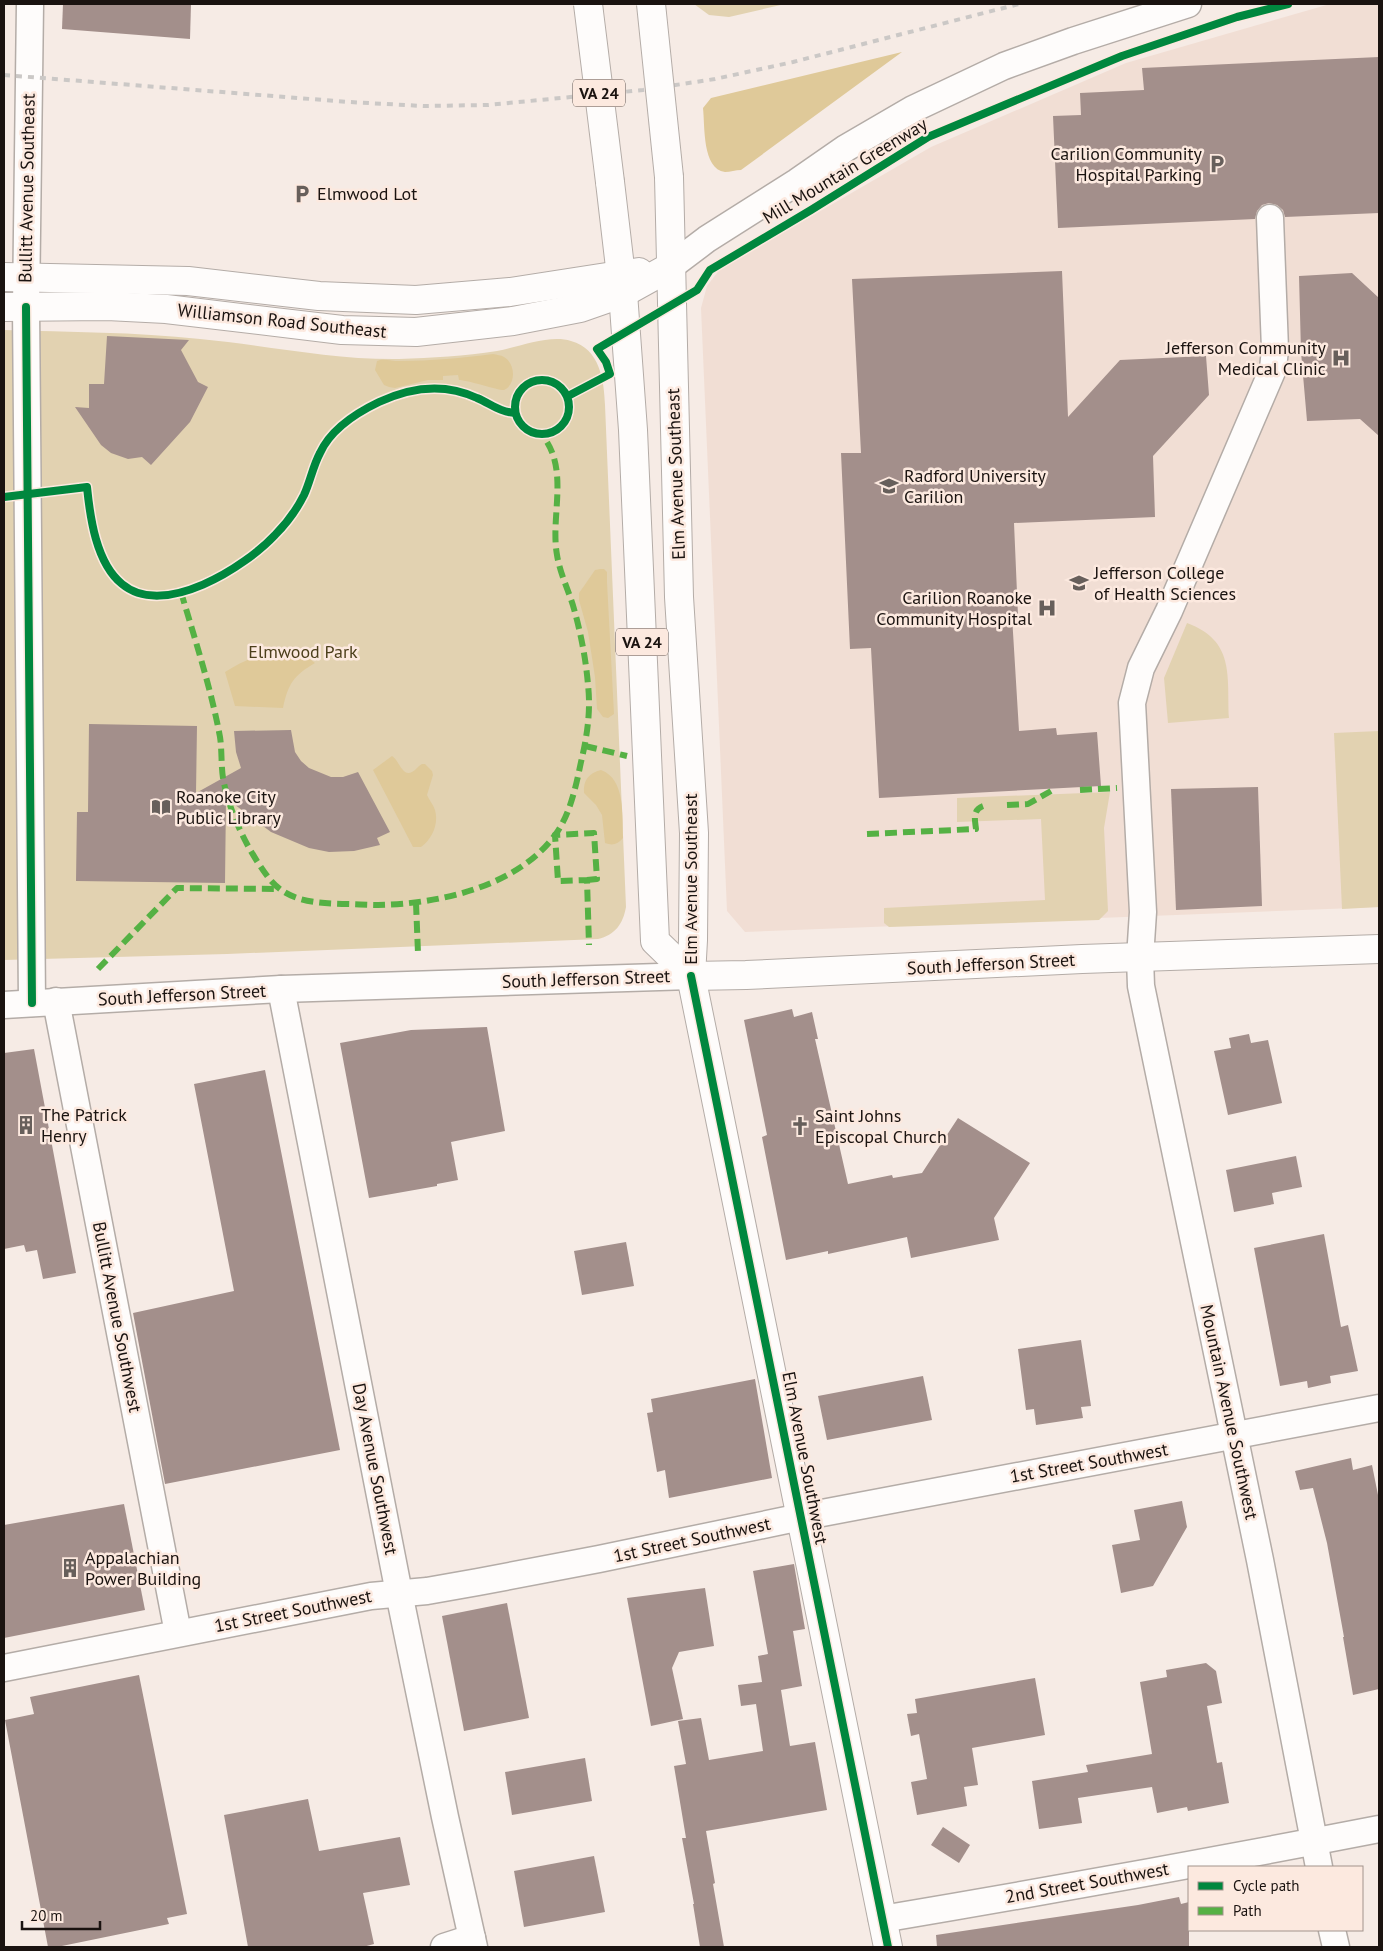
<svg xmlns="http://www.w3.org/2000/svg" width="1383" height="1951" font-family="'PT Sans',sans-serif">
	<rect width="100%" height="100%" fill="#f6ebe5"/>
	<!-- built -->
	<path fill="#f1ded4" d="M 1330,4 L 1379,4 L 1379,907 L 745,932 L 727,911 L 701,308 L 707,286 L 720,269 L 931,147 L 1126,63 Z"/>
	<!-- green -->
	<g fill="#e2d2b1">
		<path d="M 694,4 L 785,4 L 729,17 L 709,15 Z"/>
		<path d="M 4,330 C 69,332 135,332 200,339 C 266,345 333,360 399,359 C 432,358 465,356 497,351 C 519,347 550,334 571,341 C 600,349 604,380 605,405 L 626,907 C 623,924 615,935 598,939 L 227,954 L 4,960 Z"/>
		<path d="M 1187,623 C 1235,641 1227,675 1229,718 L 1168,723 L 1164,678 Z"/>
		<path d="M 1379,731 L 1379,907 L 1342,909 L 1334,733 Z"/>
		<path d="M 1110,792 L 1104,828 L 1108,911 L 1099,920 L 889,927 L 884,923 L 884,908 L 1045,900 L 1041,819 L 957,822 L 957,798 Z"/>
	</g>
	<!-- forest -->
	<g fill="#dfc999">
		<path d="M 902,52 L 741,170 C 736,170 730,172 725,172 C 702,169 705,126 703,108 L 711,98 Z"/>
		<path d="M 493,354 C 497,355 501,355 504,357 C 515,363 517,384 504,390 C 501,391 467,380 459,380 L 458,375 L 443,376 L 443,380 L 428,380 L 395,388 L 389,387 L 384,385 L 375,370 L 377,361 C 383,358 392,361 399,361 C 431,361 462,358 493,354 Z"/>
		<path d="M 600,569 L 604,569 L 607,572 L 607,582 L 614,714 L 608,718 L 603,717 L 597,709 L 595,677 L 588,632 L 579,600 L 579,593 L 584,586 L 595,570 Z"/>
		<path d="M 279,650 L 302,653 L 315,663 C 294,675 288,684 283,708 L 235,706 L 225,672 C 242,661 259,654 279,650 Z"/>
		<path d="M 392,756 C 399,760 402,777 412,772 C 416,770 418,766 422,764 L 425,764 L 432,771 L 433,775 L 427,795 C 429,800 433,804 435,810 C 439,824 432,839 421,847 L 413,847 L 373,770 Z"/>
		<path d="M 601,770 C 626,779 622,817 623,838 C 618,844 613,846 605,843 L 602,815 L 596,805 L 584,793 C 583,780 589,773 601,770 Z"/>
	</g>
	<!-- building -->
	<g fill="#a38f8b">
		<path d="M 63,4 L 191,4 L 190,39 L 62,29 Z"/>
		<path d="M 1379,57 L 1379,213 L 1285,217 L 1283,210 L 1277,205 L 1269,203 L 1262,205 L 1257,211 L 1255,219 L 1058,228 L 1053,116 L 1081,115 L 1080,93 L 1144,90 L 1142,68 Z"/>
		<path d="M 1062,271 L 1068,417 L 1120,360 L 1206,356 L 1209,395 L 1153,456 L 1155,517 L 1014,523 L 1018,616 L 1012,616 L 1019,731 L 1056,728 L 1057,735 L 1097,732 L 1101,786 L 879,798 L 871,648 L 850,649 L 841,453 L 861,453 L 852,279 Z"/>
		<path d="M 1352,273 L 1379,298 L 1379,436 L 1360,419 L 1307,421 L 1301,352 L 1299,276 Z"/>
		<path d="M 107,336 L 189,340 L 181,350 L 198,382 L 208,387 L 190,422 L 151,465 L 142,457 L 128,459 L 111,453 L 101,445 L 75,407 L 89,408 L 89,384 L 104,384 Z"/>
		<path d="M 89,724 L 197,726 L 196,793 L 241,768 L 236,752 L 234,731 L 291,730 L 295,752 L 301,761 L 309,768 L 331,777 L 343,777 L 358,772 L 390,832 L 377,838 L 380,845 L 354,851 L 329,852 L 309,848 L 271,832 L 226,798 L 225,883 L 76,881 L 77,812 L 88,812 Z"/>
		<path d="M 1258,787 L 1262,906 L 1176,910 L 1171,789 Z"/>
		<path d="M 792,1009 L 794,1017 L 812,1012 L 818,1039 L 815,1039 L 848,1184 L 892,1175 L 893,1178 L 922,1173 L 958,1118 L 1030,1163 L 994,1218 L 999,1240 L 911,1258 L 907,1237 L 828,1254 L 828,1251 L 786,1260 L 762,1137 L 767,1135 L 744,1020 Z"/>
		<path d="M 487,1027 L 505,1131 L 451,1142 L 458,1180 L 437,1184 L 437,1186 L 369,1198 L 340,1043 L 411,1030 Z"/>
		<path d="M 1249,1034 L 1251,1043 L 1268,1040 L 1282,1103 L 1228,1115 L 1214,1051 L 1231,1048 L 1229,1038 Z"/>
		<path d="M 34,1049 L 76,1273 L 43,1279 L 37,1250 L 26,1252 L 24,1245 L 4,1249 L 4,1053 Z"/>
		<path d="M 265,1070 L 340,1450 L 165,1484 L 133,1313 L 234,1291 L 194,1084 Z"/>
		<path d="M 1296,1156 L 1302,1187 L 1272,1193 L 1274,1204 L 1234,1212 L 1226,1170 Z"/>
		<path d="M 1324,1234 L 1341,1327 L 1348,1325 L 1358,1371 L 1330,1376 L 1331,1383 L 1308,1388 L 1307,1381 L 1280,1386 L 1254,1248 Z"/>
		<path d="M 626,1242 L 634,1286 L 582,1295 L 574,1251 Z"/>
		<path d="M 1081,1340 L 1091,1406 L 1081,1407 L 1083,1418 L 1036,1425 L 1034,1409 L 1026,1410 L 1018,1349 Z"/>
		<path d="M 923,1376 L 932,1420 L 827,1440 L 818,1396 Z"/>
		<path d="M 755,1379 L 772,1478 L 669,1498 L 665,1470 L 657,1472 L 647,1413 L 653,1412 L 651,1399 Z"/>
		<path d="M 1351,1458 L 1353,1470 L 1372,1465 L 1379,1500 L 1379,1689 L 1353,1695 L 1343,1637 L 1344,1637 L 1327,1543 L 1313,1488 L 1300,1490 L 1295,1471 Z"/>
		<path d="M 1182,1501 L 1187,1527 L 1153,1586 L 1121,1593 L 1112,1545 L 1140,1540 L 1134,1510 Z"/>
		<path d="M 124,1504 L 145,1610 L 4,1638 L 4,1525 Z"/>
		<path d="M 794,1564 L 805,1629 L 793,1631 L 802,1686 L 781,1690 L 790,1746 L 815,1742 L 827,1810 L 706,1831 L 715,1883 L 713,1884 L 724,1947 L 700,1947 L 693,1904 L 694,1904 L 682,1838 L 686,1838 L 674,1766 L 686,1764 L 678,1721 L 701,1718 L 709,1760 L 763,1751 L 756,1704 L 741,1706 L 738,1685 L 762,1682 L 758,1656 L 768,1654 L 753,1571 Z"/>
		<path d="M 705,1588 L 714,1646 L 679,1652 L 672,1668 L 683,1719 L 651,1726 L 627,1598 Z"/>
		<path d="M 507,1603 L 529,1718 L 464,1731 L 442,1616 Z"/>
		<path d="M 1206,1663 L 1216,1671 L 1222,1703 L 1207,1706 L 1217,1763 L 1222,1762 L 1229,1803 L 1188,1811 L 1187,1807 L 1157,1813 L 1152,1787 L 1078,1798 L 1082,1823 L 1039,1829 L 1032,1781 L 1088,1772 L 1086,1765 L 1152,1754 L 1140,1682 L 1167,1677 L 1166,1670 Z"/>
		<path d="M 139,1675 L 187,1914 L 167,1918 L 169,1924 L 57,1947 L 48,1947 L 5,1720 L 34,1714 L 30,1697 Z"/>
		<path d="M 1035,1678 L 1045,1735 L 972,1748 L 978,1785 L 964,1787 L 967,1806 L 917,1815 L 911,1782 L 927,1779 L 919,1734 L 911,1736 L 907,1714 L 917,1713 L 915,1699 Z"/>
		<path d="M 585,1758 L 592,1801 L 512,1815 L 505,1772 Z"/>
		<path d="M 308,1799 L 319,1851 L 400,1837 L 410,1885 L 363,1893 L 374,1944 L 363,1947 L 248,1947 L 224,1815 Z"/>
		<path d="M 943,1827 L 970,1845 L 959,1863 L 931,1845 Z"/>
		<path d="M 594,1856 L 605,1912 L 524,1927 L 514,1871 Z"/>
		<path d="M 1179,1897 L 1181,1904 L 1189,1902 L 1189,1947 L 937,1947 L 936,1935 L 1138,1905 Z"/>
	</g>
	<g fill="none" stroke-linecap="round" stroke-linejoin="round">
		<!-- minor casing -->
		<g stroke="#b4aca7" stroke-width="29">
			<g id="minor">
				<path d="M 30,4 L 26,307 L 32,1003"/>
				<path d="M 1270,218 L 1275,349 L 1273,369 L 1169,611 L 1141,668 L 1132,703 L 1143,912 L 1140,958 L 1141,986 L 1260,1560 L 1319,1867"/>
				<path d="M 670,267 L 707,239 L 797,182 L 846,148 L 913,109 L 1004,66 L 1073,41 L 1188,4"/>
				<path d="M 281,989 L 399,1593 L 445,1817 L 474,1947"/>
				<path d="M 56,1001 L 178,1633"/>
				<path d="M 4,1005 L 281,989 L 691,976"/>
				<path d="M 4,1668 L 371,1596 L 427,1591 L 478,1582 L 599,1559 L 801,1517 L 1379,1408"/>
				<path d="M 882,1919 C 1048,1891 1214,1861 1379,1829"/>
				<path d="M 1332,1930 L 1336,1947"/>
				<path d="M 444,1947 L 472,1938"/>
			</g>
		</g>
		<!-- major casing -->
		<g stroke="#b4aca7" stroke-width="30">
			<g id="major">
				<path d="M 669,177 L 679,597 L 694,833 L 693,940 L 691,976 L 888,1947"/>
				<path d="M 610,182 L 623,293 L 633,430 L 655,941 L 691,976"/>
				<path d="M 4,277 L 188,281 L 319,296 L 416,300 L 510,292 L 639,272"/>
				<path d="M 4,307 L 107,306 L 166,309 L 342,330 L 416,332 L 513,321 L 580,308 L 623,293 L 670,267"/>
				<path d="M 691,976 L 746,975 L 1082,959 L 1379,949"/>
			</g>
		</g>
		<!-- minor -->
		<use href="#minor" stroke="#fefcfb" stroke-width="26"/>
		<!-- major -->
		<use href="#major" stroke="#fefcfb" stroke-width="28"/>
		<!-- rail -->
		<path stroke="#cbc8c6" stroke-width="4" stroke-dasharray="6 6" stroke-linecap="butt" d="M 4,75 L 349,102 L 423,106 L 488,105 L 643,90 L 715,79 L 793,62 L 1019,4"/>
		<!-- major-bridge casing -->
		<g stroke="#b4aca7" stroke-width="30" stroke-linecap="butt">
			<g id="major-bridge">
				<path d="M 588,4 L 610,182"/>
				<path d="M 651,4 L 669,177"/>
			</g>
		</g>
		<!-- major-bridge -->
		<use href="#major-bridge" stroke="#fefcfb" stroke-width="28"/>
		<!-- quiet -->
		<g stroke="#55b144" stroke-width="6" stroke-dasharray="12 6" stroke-linecap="butt">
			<path d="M 181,592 C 195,640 211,688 220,737 C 222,750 221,765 223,778 C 229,812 247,849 268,877 C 286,901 313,903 342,904 C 354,904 366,905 378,905 C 438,904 517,887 555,835 C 570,815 576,786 581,762 C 587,737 591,711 588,685 C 586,660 581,634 574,609 C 569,591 560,574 557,555 C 550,516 570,469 542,435"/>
			<path d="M 585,746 L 627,756"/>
			<path d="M 1080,790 L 1117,788"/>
			<path d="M 1007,805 L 1028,804 L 1051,791"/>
			<path d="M 867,834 L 976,829 C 975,820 972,810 983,806"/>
			<path d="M 587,880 L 597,879 L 594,833 L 555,835 L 558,881 L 587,880 L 589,945"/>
			<path d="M 416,903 L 418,953"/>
			<path d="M 98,969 L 177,888 L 279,889"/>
		</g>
		<!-- cycleway casing -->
		<g stroke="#fce9df" stroke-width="11">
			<g id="cycleway">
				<path d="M 26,307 L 32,1003"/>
				<circle cx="542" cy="407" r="27"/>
				<path d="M 568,396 L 610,374 L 606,362 L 597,349 L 697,290 L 710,270 L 811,210 L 928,137 L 1122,56 L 1237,17 L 1288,4"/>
				<path d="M 4,497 L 87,487 C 90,517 96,563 122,584 C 164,619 245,567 275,535 C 286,524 297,509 304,495 C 310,482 313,466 320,453 C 331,429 356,413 379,402 C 411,387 445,383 477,398 C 491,404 500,412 515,413"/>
				<path d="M 691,976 L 888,1947"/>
			</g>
		</g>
		<!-- cycleway -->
		<use href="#cycleway" stroke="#00873e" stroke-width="8"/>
	</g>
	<!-- icons -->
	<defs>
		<g id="parking-bare" transform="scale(1.5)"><path d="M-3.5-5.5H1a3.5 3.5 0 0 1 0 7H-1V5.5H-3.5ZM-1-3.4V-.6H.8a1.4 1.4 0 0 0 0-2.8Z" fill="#675f5b" stroke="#fce9df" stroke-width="2.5" paint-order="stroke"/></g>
		<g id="hospital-bare" transform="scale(1.5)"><path d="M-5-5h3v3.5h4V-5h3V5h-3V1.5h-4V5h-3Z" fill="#675f5b" stroke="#fce9df" stroke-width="2.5" paint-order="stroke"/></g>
		<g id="university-bare" transform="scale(1.5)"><path d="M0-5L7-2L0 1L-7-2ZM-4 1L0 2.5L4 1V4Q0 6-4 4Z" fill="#675f5b" stroke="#fce9df" stroke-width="2.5" paint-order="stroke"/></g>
		<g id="library-bare" transform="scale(1.5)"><path d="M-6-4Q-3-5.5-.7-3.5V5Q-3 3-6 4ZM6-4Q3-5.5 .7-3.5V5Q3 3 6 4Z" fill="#675f5b" stroke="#fce9df" stroke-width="2.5" paint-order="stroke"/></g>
		<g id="building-bare" transform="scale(1.5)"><path d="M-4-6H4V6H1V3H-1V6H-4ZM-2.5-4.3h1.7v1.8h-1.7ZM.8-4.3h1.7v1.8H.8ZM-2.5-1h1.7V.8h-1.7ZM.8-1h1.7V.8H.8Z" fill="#675f5b" stroke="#fce9df" stroke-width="2.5" paint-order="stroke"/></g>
		<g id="church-bare" transform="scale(1.5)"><path d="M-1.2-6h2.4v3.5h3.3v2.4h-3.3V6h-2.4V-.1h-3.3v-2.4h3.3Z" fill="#675f5b" stroke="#fce9df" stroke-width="2.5" paint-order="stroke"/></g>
	</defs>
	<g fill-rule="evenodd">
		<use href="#parking-bare" x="1217" y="164"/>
		<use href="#parking-bare" x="302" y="194"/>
		<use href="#hospital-bare" x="1341" y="358"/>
		<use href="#university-bare" x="889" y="486"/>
		<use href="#university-bare" x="1079" y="583"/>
		<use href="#hospital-bare" x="1047" y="608"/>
		<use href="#library-bare" x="161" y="807"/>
		<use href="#building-bare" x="26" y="1125"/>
		<use href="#church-bare" x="800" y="1126"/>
		<use href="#building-bare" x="70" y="1568"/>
	</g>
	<g text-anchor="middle" stroke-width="5" stroke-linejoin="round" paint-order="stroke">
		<!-- shield labels -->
		<g fill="#fce9df" stroke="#5e534e" stroke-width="1">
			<rect x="573" y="79.5" width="52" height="27" rx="4"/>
			<rect x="616" y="628.5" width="52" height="27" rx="4"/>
		</g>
		<g font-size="16" font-weight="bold" fill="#1a1310">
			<text x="599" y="99">VA 24</text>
			<text x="642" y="648">VA 24</text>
		</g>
		<!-- poi labels -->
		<g font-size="18" fill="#1a1310" stroke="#fce9df" text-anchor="start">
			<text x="1202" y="160" text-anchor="end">Carilion Community<tspan x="1202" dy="21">Hospital Parking</tspan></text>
			<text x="317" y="200">Elmwood Lot</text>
			<text x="1326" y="354" text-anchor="end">Jefferson Community<tspan x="1326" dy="21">Medical Clinic</tspan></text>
			<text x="904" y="482">Radford University<tspan x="904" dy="21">Carilion</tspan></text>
			<text x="1094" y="579">Jefferson College<tspan x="1094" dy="21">of Health Sciences</tspan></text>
			<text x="1032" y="604" text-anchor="end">Carilion Roanoke<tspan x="1032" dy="21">Community Hospital</tspan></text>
			<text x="176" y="803">Roanoke City<tspan x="176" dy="21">Public Library</tspan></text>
			<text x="41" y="1121">The Patrick<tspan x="41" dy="21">Henry</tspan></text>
			<text x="815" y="1122">Saint Johns<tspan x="815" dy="21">Episcopal Church</tspan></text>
			<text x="85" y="1564">Appalachian<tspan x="85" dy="21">Power Building</tspan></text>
		</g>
		<!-- street labels -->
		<g font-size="18" fill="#1a1310" stroke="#fce9df">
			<text transform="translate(845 171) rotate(-31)" y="6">Mill Mountain Greenway</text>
			<text transform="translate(27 188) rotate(-89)" y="6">Bullitt Avenue Southeast</text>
			<text transform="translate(282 321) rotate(6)" y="6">Williamson Road Southeast</text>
			<text transform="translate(676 474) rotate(-92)" y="6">Elm Avenue Southeast</text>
			<text transform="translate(691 879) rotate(-90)" y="6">Elm Avenue Southeast</text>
			<text transform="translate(991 964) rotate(-3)" y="6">South Jefferson Street</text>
			<text transform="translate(586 979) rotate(-2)" y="6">South Jefferson Street</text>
			<text transform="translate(182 995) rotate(-3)" y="6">South Jefferson Street</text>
			<text transform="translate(117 1317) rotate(79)" y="6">Bullitt Avenue Southwest</text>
			<text transform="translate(1229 1412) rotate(78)" y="6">Mountain Avenue Southwest</text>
			<text transform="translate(805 1458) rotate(79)" y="6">Elm Avenue Southwest</text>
			<text transform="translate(1089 1463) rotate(-10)" y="6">1st Street Southwest</text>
			<text transform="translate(375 1469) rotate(79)" y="6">Day Avenue Southwest</text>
			<text transform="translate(692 1540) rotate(-12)" y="6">1st Street Southwest</text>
			<text transform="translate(293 1611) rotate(-11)" y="6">1st Street Southwest</text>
			<text transform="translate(1087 1883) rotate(-10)" y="6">2nd Street Southwest</text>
		</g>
		<!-- park labels -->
		<g font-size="18" fill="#4c3f1b" stroke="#fce9df">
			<text x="303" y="658">Elmwood Park</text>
		</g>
	</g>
	<!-- border -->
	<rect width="1383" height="1951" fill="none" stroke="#1a1310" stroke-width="10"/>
	<!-- legend -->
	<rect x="1188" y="1866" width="175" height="65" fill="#fce9df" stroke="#a2938c"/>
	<rect x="1198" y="1882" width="25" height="8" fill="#00873e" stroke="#a2938c"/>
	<text x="1233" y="1891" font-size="15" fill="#1a1310">Cycle path</text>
	<rect x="1198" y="1907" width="25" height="8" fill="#55b144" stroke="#a2938c"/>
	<text x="1233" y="1916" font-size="15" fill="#1a1310">Path</text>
	<!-- scale -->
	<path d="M22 1921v8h78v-8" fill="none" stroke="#1a1310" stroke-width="2.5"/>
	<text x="30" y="1921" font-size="15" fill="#1a1310" stroke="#fce9df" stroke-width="4" paint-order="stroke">20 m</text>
</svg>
